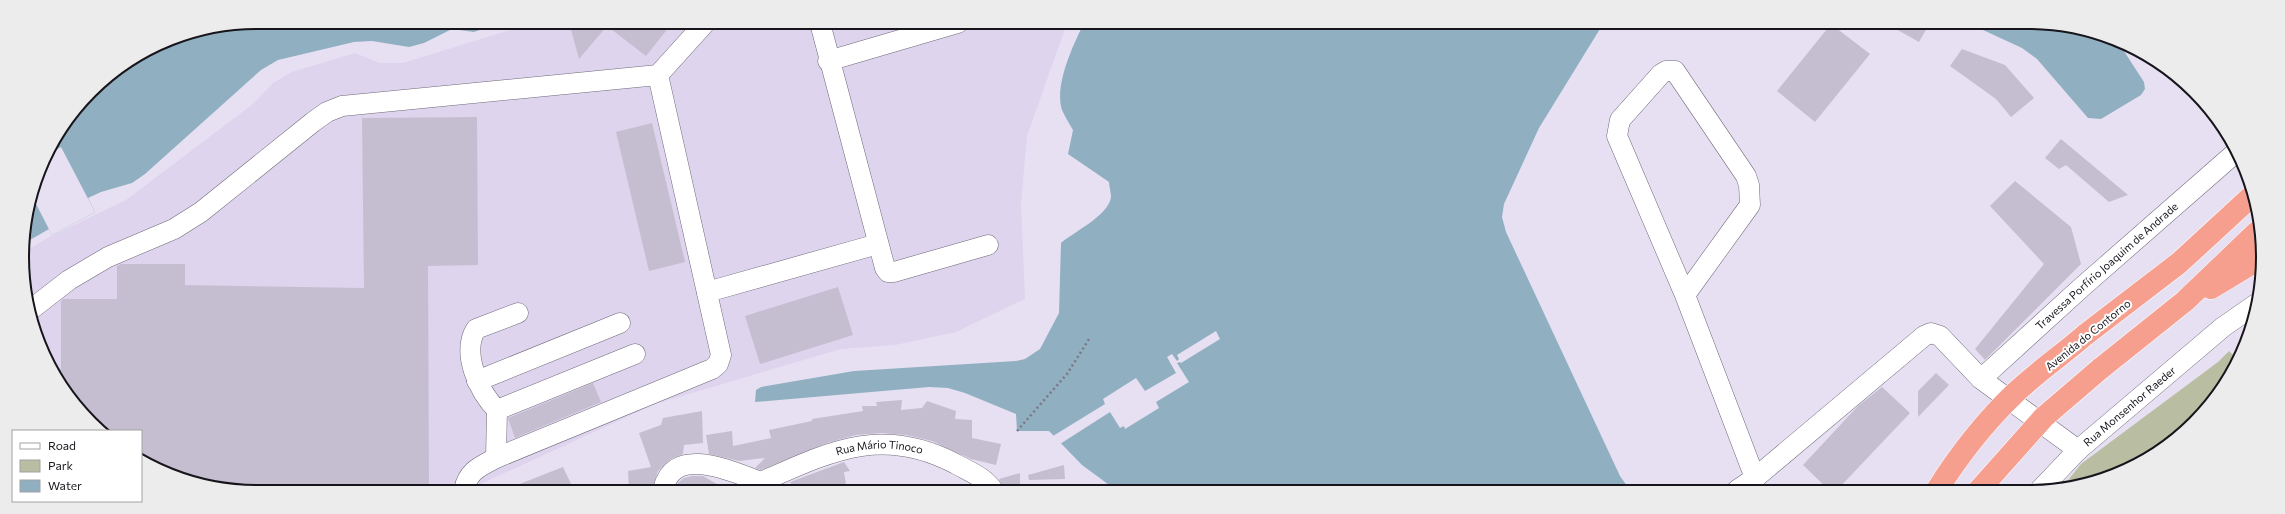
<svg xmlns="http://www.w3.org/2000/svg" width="2285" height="514" font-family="Commissioner,sans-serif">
	<rect width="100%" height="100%" fill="#e7e0f3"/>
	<!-- built -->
	<path fill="#ded4ed" d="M 536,22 L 1067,23 L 1027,136 L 1021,203 L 1025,299 L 956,332 L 895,345 L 841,349 L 655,404 L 474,487 L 472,490 L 226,490 L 141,461 L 141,431 L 106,431 L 71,400 L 30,318 L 24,252 L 51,236 L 126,200 L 253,104 L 273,83 L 292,72 L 355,53 L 380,63 L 403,63 Z"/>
	<!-- green -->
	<path fill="#b9bea2" d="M 2229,351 L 2239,361 L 2194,423 L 2132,468 L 2061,489 L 2081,464 L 2218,362 Z"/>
	<!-- water -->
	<g fill="#90b0c1">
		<path d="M 257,22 L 503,22 L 474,32 L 452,29 L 424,43 L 409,47 L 372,41 L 354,42 L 278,60 L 261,70 L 145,174 L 132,183 L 101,192 L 88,198 L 95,212 L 52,235 L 49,229 L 23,244 L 46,153 L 102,80 L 167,40 Z"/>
		<path d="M 1084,23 L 1603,24 L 1539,128 L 1504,204 L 1502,217 L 1506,232 L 1620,476 L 1630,490 L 1116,490 L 1082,465 L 1049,431 L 1017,431 L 1016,414 L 965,393 L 948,388 L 929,387 L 755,402 L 756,390 L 761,387 L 854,371 L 1016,361 L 1025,359 L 1040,349 L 1059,313 L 1061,243 C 1074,232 1109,215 1111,197 C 1111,192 1109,186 1109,182 L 1068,154 L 1073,130 C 1069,123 1065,117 1062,110 C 1054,86 1073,45 1084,23 Z"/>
		<path d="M 1970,24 L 2059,24 L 2120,45 L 2144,82 L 2145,89 L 2141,95 L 2101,119 L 2088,118 L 2037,59 L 2022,48 Z"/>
	</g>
	<!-- pier -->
	<g fill="#e7e0f3">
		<path d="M 61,147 L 95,212 L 52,235 L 34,200 L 46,155 Z"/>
		<path d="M 1216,331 L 1220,339 L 1181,363 L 1180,362 L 1177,363 L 1189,382 L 1156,402 L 1159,408 L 1125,429 L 1124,426 L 1120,428 L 1110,412 L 1060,444 L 1053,436 L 1105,404 L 1103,399 L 1136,378 L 1145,391 L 1176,373 L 1167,357 L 1172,354 L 1177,361 L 1179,359 L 1177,355 Z"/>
	</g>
	<!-- building -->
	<g fill="#c5bed0">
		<path d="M 569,22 L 673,22 L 646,56 L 607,26 L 579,59 Z"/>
		<path d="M 1831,24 L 1870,54 L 1815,122 L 1777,91 Z"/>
		<path d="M 1887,24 L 1921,24 L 1927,28 L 1919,42 Z"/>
		<path d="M 1962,49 L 2005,65 L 2034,98 L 2011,117 L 1996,99 L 1950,66 Z"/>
		<path d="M 477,117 L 478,265 L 428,266 L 429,490 L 211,485 L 141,461 L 141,431 L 106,431 L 71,400 L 55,369 L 61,369 L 61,301 L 63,299 L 117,299 L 117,266 L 121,264 L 185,264 L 185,285 L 364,288 L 362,118 Z"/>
		<path d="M 652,123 L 685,262 L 649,271 L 616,132 Z"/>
		<path d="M 2061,139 L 2128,195 L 2109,202 L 2066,165 L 2059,169 L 2045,158 Z"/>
		<path d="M 2015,181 L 2071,227 L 2081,264 L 1985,360 L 1975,349 L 2044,264 L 1990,206 Z"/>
		<path d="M 838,287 L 853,335 L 760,364 L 745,316 Z"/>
		<path d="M 1936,373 L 1949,385 L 1918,417 L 1918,391 Z"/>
		<path d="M 593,383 L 601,402 L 515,438 L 508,418 Z"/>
		<path d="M 1882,387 L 1910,413 L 1837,490 L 1829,490 L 1803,465 L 1858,406 Z"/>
		<path d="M 902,400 L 901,410 L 922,408 L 927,401 L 956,411 L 955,419 L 972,420 L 972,438 L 1001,444 L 996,465 L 971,459 L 932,441 L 907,435 L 881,433 L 856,435 L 830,442 L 761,470 L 755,468 L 765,458 L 739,461 L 709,454 L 706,435 L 732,431 L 733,446 L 771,438 L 769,430 L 812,421 L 812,419 L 863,411 L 862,406 L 877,406 L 876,402 Z"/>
		<path d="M 702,411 L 703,443 L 684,445 L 683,454 L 671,459 L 658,471 L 652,490 L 629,490 L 628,471 L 651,467 L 639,433 L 661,425 L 663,418 Z"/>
		<path d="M 844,462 L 850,471 L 844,472 L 847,490 L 796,490 L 790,482 Z"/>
		<path d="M 1064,465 L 1065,479 L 1029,480 L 1028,475 Z"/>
		<path d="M 563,467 L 574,490 L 507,490 L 507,489 Z"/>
		<path d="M 1020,473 L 1020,490 L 1004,490 L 999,479 Z"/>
		<path d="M 692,476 L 703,476 L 727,490 L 675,490 L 678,483 L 684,478 Z"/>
	</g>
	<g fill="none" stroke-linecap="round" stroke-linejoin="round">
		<!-- minor casing -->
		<g stroke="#6f6979" stroke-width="21">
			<g id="minor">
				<path d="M 820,23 L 885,268 L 888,272 L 894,272 L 988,245"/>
				<path d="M 828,61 L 958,23"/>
				<path d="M 707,292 L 878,244"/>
				<path d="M 1685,295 L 1750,205 L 1749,185 L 1746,176 L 1675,71 L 1666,71 L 1661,74 L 1620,120 L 1617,136 L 1685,295 L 1755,478 L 1737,490"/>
				<path d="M 29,311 L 69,280 L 108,257 L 174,229 L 201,212 L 313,122 L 327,112 L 342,106 L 658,75 L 705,23"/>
				<path id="s1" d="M 1981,379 L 2082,287 L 2234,154"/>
				<path d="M 477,381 L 620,323"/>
				<path d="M 497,410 L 635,354"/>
				<path d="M 496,458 L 497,410 C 479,392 461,353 476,329 L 518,313"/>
				<path id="s2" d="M 1755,478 L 1924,336 L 1931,333 L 1940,336 L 1981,379 L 2078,450 L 2223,327 L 2256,304"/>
				<path d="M 464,490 C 468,471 479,467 496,458 L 712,369 L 718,364 L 721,355 L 658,75"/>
				<path id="s3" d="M 663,490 C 673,443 733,472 761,482 C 831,451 882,425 956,464 C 970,472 984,477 993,490"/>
				<path d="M 2040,490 L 2078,450"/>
			</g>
		</g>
		<!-- highway casing -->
		<g stroke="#fff" stroke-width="23">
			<g id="highway">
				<path d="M 2211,288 L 2259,259"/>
				<path d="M 2085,335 L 2179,263 L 2254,194"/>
				<path d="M 2100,369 L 2185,301 L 2257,232"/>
			</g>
		</g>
		<!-- path -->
		<path stroke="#7c7784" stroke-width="2.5" stroke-dasharray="2 3" stroke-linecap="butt" d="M 1017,431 L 1067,374 L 1089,339"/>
		<!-- minor -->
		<use href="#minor" stroke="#fff" stroke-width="20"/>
		<!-- highway -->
		<use href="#highway" stroke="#f69f8e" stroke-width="22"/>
		<!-- highway-bridge casing -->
		<g stroke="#fff" stroke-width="23" stroke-linecap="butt">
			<g id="highway-bridge">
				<path d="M 1937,490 C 1959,455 1984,423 2014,394 C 2036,373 2062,355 2085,335"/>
				<path d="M 1979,490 L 2044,417 L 2100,369"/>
			</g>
		</g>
		<!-- highway-bridge -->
		<use href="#highway-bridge" stroke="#f69f8e" stroke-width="22"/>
	</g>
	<g text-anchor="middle" stroke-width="4" stroke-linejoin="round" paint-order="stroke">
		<!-- street labels -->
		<g font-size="11" fill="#17151b" stroke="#fff">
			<text dy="4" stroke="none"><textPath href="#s1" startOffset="169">Travessa Porfírio Joaquim de Andrade</textPath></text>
			<text transform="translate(2088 335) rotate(-39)" y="4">Avenida do Contorno</text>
			<text dy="4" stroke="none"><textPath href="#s2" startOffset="485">Rua Monsenhor Raeder</textPath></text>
			<text dy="4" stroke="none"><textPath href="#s3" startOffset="239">Rua Mário Tinoco</textPath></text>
		</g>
	</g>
	<!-- crop -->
	<path d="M0 0H2285V514H0ZM257 29H2028A228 228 0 0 1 2256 257V257A228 228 0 0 1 2028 485H257A228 228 0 0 1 29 257V257A228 228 0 0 1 257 29Z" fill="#ececed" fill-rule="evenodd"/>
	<path fill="none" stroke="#17151b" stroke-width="2" d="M257 29H2028A228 228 0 0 1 2256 257V257A228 228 0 0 1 2028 485H257A228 228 0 0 1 29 257V257A228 228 0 0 1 257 29Z"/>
	<!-- legend -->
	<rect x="12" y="430" width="130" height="72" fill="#ffffff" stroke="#a2a1a4"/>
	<rect x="20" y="443" width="20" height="6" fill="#ffffff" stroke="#a2a1a4"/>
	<text x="48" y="450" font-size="12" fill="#17151b">Road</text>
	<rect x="20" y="460" width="20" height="12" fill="#b9bea2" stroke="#a2a1a4"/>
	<text x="48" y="470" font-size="12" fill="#17151b">Park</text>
	<rect x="20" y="480" width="20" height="12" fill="#90b0c1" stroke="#a2a1a4"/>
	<text x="48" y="490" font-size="12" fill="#17151b">Water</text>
</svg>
